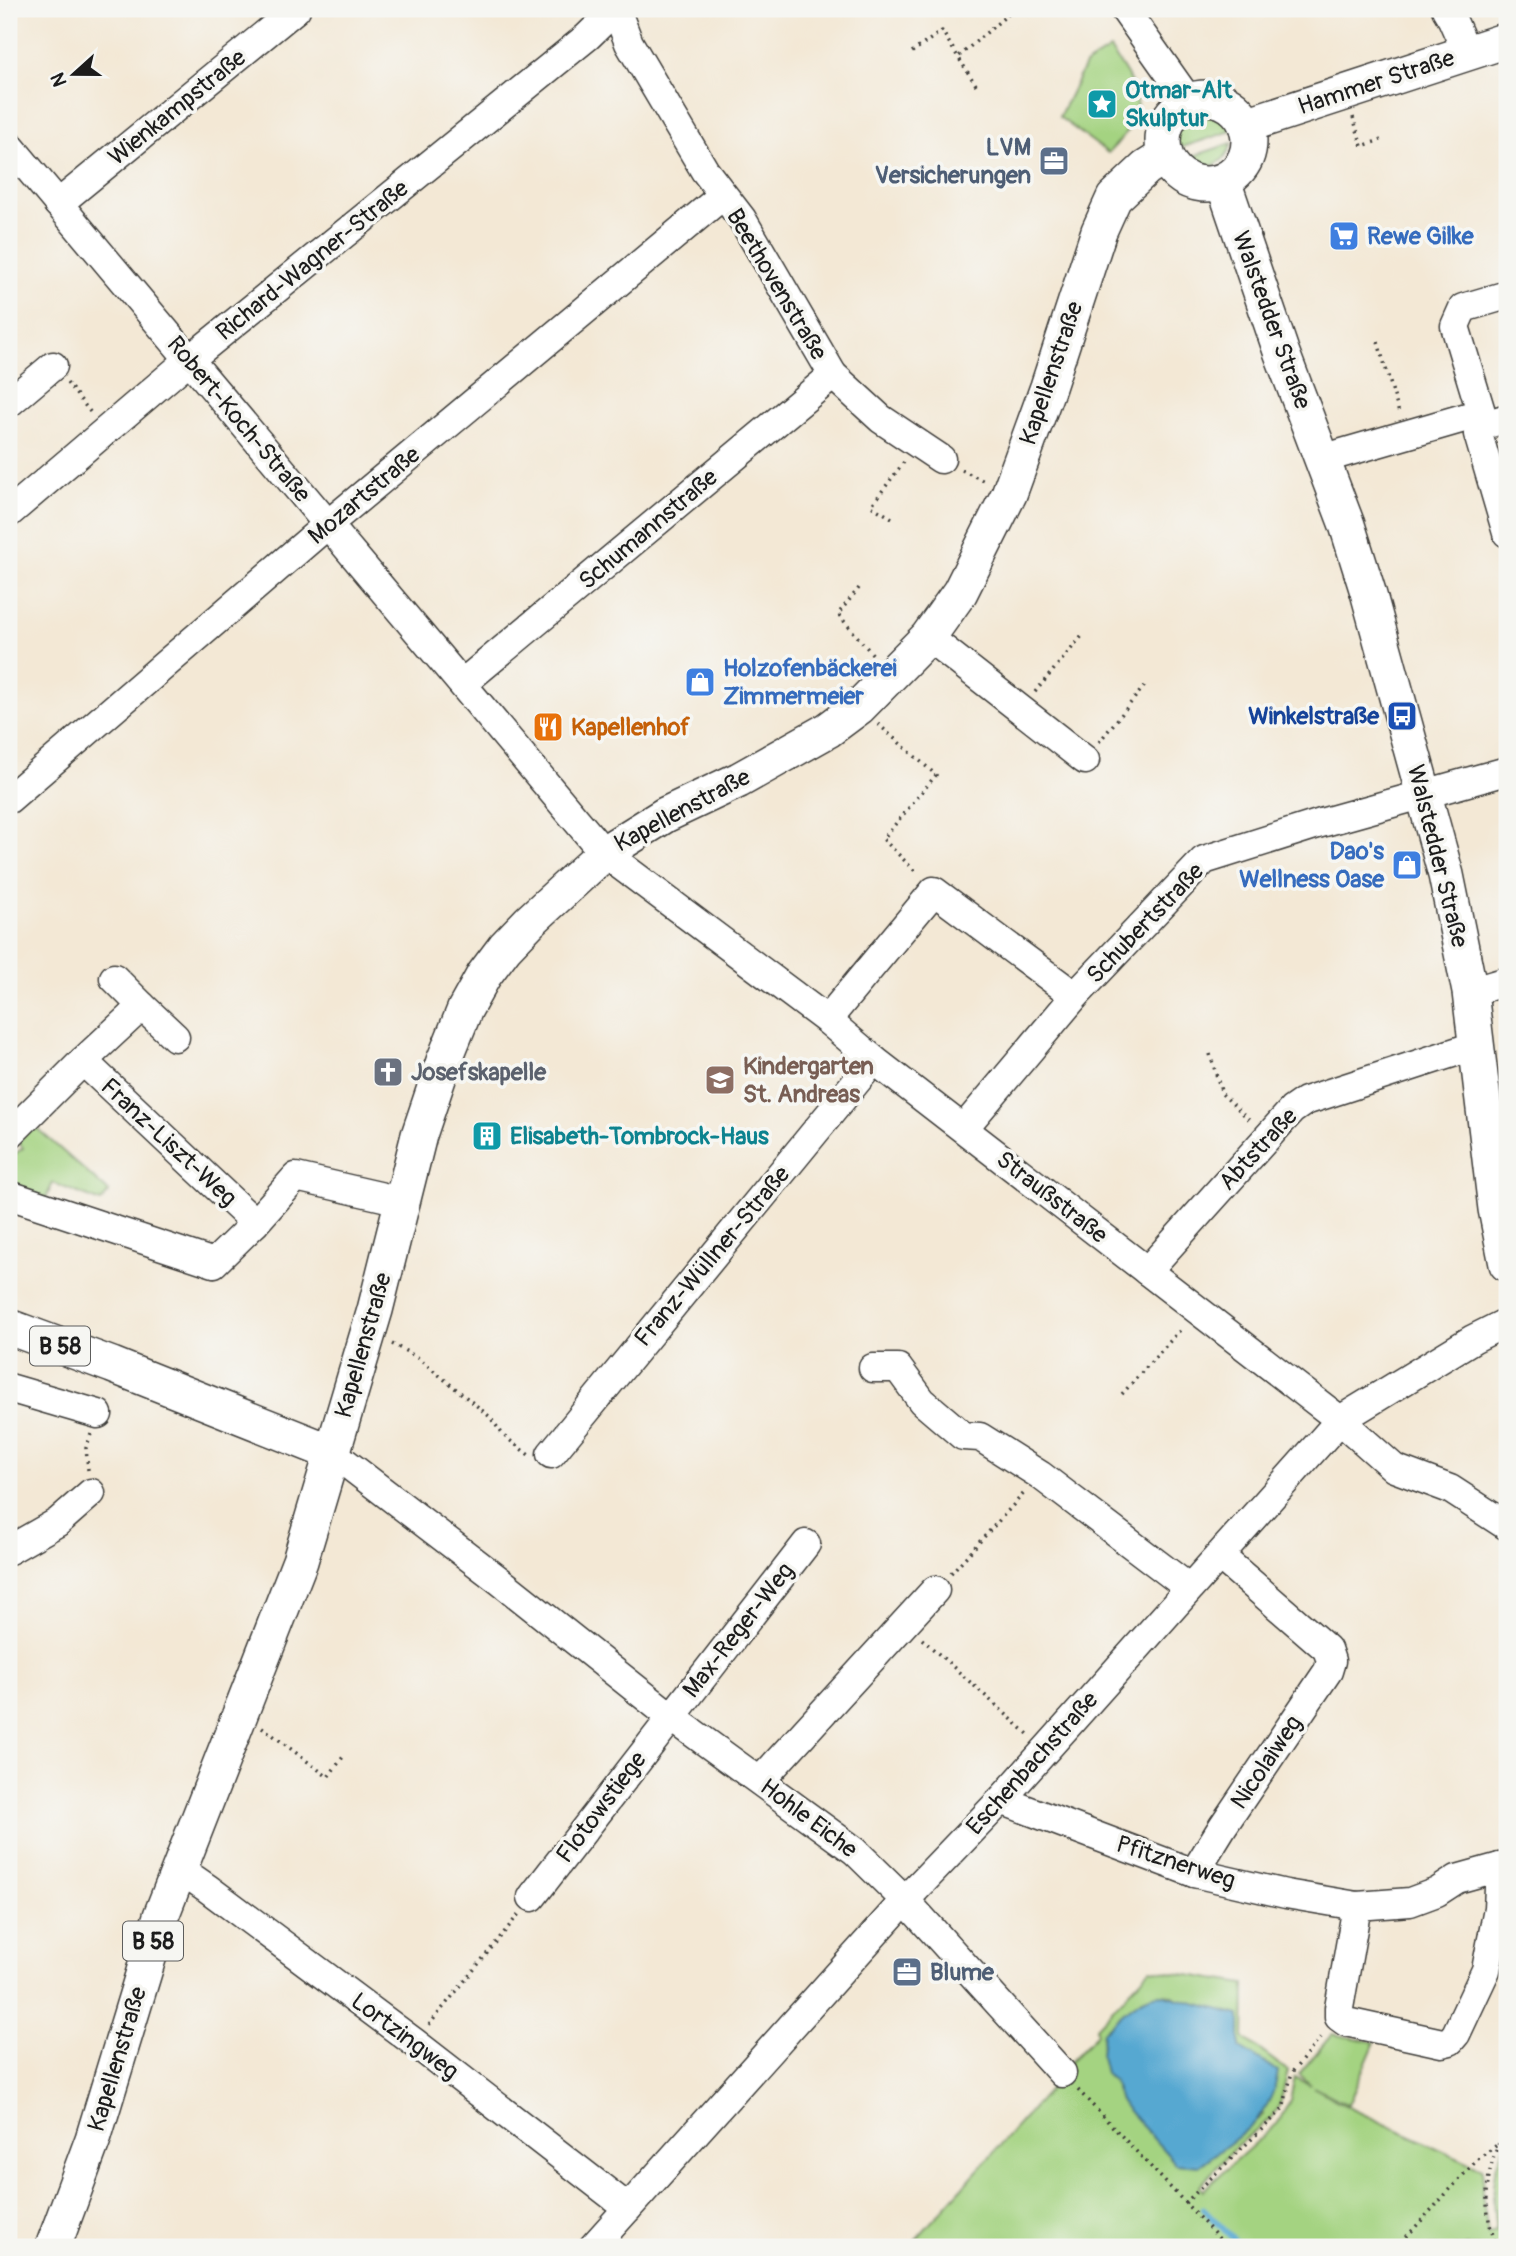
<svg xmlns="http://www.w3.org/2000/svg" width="1516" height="2256" font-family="Pangolin,sans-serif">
	<rect width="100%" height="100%" fill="#f6f6f2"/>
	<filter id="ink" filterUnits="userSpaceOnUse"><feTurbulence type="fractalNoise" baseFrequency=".0143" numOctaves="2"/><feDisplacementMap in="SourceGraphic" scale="14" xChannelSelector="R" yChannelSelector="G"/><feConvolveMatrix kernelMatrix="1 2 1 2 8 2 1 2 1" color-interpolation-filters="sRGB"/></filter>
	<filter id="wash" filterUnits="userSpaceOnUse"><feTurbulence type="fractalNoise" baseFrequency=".00686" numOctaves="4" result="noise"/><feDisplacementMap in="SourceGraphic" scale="28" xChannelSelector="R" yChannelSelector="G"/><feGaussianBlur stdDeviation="1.57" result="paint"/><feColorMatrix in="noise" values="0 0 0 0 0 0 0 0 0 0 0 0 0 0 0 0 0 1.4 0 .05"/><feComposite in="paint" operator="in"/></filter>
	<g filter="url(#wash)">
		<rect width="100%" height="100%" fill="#f3e8d5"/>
		<!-- green -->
		<g fill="#a4d381" stroke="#60784e" stroke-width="2" fill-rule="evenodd">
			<path d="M 1110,49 C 1141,94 1151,110 1108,153 L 1059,117 L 1085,65 Z"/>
			<path d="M 1201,111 C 1215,111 1226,117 1231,131 L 1177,149 C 1172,130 1182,115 1201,111 Z"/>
			<path d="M 1232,143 C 1225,166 1204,174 1184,159 Z"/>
			<path d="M 31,1123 L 109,1192 L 101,1202 L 53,1183 L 46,1198 L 9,1184 L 9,1158 L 23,1148 L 15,1138 Z"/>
			<path d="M 1150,1969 L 1245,1984 L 1244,2038 L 1288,2071 L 1280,2104 L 1271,2118 L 1236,2146 L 1200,2186 L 1203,2190 L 1278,2123 L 1290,2100 L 1295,2077 L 1311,2085 L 1299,2074 L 1332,2034 L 1375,2042 L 1348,2105 L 1313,2087 L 1350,2108 L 1483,2169 L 1482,2193 L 1488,2234 L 1496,2230 C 1491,2194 1490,2172 1507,2139 L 1507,2247 L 909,2247 L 1049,2090 L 1069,2063 L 1097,2034 L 1096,2027 ZM 1161,1994 L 1172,1995 L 1240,2048 L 1263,2115 L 1198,2166 L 1120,2101 L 1113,2080 L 1105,2073 L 1101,2056 L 1103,2032 C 1120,2016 1136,1996 1161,1994 Z"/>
		</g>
		<!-- water -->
		<path fill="#56a8d1" stroke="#396276" stroke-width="2" d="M 1161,1994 L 1240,2015 L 1240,2048 L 1278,2071 C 1272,2120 1236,2138 1199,2166 L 1176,2164 L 1120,2101 L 1113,2080 L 1105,2074 L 1101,2056 L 1103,2032 C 1120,2016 1136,1996 1161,1994 Z"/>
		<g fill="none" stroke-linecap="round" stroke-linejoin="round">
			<!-- stream -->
			<path stroke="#56a8d1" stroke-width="6" d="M 1204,2209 L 1241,2247"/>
		</g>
	</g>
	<g filter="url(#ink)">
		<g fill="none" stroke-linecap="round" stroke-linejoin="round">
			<!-- minor casing -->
			<g stroke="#3c3b38" stroke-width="31">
				<g id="minor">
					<path d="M 616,9 L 629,43 L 705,171 L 742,219 L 833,375 L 881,419 L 941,459"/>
					<path d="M 1124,9 L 1189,101"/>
					<path d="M 1446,9 L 1452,19 L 1467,53"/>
					<path d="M 9,145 L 604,853 L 827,1020 L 874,1060 L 1340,1420 L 1394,1468 L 1450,1489 L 1507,1526"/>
					<path d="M 58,204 L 296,9"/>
					<path d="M 9,403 L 53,366"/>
					<path d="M 1507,418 L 1485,425 L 1478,434 L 1507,533"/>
					<path d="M 1485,425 L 1455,326 L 1463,308 L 1507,295"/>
					<path d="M 1322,459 L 1481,413"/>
					<path d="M 9,513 L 190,359 L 587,37 L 616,9"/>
					<path d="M 928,637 L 1085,760"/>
					<path d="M 463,683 L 833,375"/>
					<path d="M 9,799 L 327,525 L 722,196"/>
					<path d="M 1470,992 L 1507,981"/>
					<path d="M 142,1006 L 175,1037"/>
					<path d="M 827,1020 L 934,891 L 1075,996"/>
					<path d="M 83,1061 L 142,1006 L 114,978"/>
					<path d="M 964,1128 L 1075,996 L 1204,860 L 1321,823 L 1507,771"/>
					<path d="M 9,1135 L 83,1061 L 255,1223"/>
					<path d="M 9,1195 L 214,1263 L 255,1223 L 296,1177 L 401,1201"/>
					<path d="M 1147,1271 L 1292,1110 L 1305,1101 L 1477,1045"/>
					<path d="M 873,1368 L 898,1368 L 922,1401 L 963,1436 L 980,1437 L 1040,1475 L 1189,1588"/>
					<path d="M 9,1388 L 98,1414"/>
					<path d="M 333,1453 L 500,1581 L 670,1716 L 855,1851 L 905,1900 L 1062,2073"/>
					<path d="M 551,1454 L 874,1060"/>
					<path d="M 9,1550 L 58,1522 L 91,1493"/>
					<path d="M 760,1781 L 935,1590"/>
					<path d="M 1001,1800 L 1194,1873 L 1286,1894 L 1357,1906 L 1410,1902 L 1437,1892 L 1457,1879 L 1500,1867"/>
					<path d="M 177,1872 L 194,1879 L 207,1888 L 415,2043 L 628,2208"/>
					<path d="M 1194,1873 L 1223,1826 L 1328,1671 L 1331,1661 L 1327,1649 L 1220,1556"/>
					<path d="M 532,1897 L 806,1544"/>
					<path d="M 1357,1906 L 1339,2008 L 1339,2017 L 1346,2022 L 1442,2043 L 1450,2041 L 1456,2034 L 1486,1970 L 1498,1908 L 1500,1867"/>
					<path d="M 593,2247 L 905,1900 L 1001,1800 L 1340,1420 L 1473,1339 L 1507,1322"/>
				</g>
			</g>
			<!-- major casing -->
			<g stroke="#3c3b38" stroke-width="38">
				<g id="major">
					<circle cx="1206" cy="141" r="43"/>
					<path d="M 1246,125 L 1507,40"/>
					<path d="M 1223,181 L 1281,351 L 1347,525 L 1368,592 L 1446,875 L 1470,992 L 1496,1209 L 1507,1264"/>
					<path d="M 9,1327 L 112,1365 L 333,1453"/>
					<path d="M 53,2247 L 93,2139 L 161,1916 L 300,1561 L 375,1310 L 419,1135 L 444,1061 L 465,1009 L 484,975 L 505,947 L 530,921 L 604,853 L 665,815 L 739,780 L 828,730 L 859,707 L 928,637 L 960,592 L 1009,494 L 1048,387 L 1099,231 L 1114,198 L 1146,168 L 1165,156"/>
				</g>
			</g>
			<!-- path -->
			<g stroke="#3c3b38" stroke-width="3.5" stroke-dasharray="2 5" stroke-linecap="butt">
				<path d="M 912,52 L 942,31 L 958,57"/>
				<path d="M 976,85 L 958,57 L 1014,9"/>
				<path d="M 1353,117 L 1362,146 L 1381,140"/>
				<path d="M 1378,342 L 1399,413"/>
				<path d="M 67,383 L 91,413"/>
				<path d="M 962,470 L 986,482"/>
				<path d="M 892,518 L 871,506 L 904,462"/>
				<path d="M 859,588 L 838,614 L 874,656"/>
				<path d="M 1035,692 L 1082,636"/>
				<path d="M 878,724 L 936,775 L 883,839 L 918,874"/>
				<path d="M 1099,742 L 1146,684"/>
				<path d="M 1210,1054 L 1222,1094 L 1251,1121"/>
				<path d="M 392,1344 L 417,1357 L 489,1416 L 504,1436 L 529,1455"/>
				<path d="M 1122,1394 L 1182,1328"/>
				<path d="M 88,1470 L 86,1448 L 91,1434"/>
				<path d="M 951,1573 L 1026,1491"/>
				<path d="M 922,1639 L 1028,1734"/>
				<path d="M 262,1727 L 328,1777 L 343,1757"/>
				<path d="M 429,2025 L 519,1914"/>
				<path d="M 1078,2090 L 1227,2247"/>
				<path d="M 1185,2203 L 1283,2109 L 1292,2072 L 1324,2034"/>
				<path d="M 1397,2247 L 1479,2158 L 1497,2145"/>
				<path d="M 1498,2247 C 1479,2208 1486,2165 1507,2127"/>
			</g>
			<!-- minor -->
			<use href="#minor" stroke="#fff" stroke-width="28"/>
			<!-- major -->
			<use href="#major" stroke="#fff" stroke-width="35"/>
		</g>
	</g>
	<!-- icons -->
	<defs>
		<g id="sight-square" transform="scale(1.575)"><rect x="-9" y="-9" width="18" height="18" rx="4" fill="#0f9aa8" stroke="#f6f6f2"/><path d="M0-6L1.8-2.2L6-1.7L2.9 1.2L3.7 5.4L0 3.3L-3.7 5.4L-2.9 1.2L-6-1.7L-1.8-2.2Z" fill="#fff"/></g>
		<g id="office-square" transform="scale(1.575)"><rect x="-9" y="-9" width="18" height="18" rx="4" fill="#5c6f8a" stroke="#f6f6f2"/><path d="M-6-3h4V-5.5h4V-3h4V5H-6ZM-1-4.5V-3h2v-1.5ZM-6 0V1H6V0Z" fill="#fff"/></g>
		<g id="supermarket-square" transform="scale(1.575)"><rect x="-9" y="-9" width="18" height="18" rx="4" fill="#3f7fe0" stroke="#f6f6f2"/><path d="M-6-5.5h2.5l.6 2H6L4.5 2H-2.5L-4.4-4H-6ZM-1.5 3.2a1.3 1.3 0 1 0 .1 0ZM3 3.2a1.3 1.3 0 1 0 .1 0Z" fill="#fff"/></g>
		<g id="shop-square" transform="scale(1.575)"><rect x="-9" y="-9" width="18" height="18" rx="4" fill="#3f7fe0" stroke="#f6f6f2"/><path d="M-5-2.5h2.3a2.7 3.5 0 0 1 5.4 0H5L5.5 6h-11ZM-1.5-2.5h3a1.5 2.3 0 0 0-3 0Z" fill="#fff"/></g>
		<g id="bus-square" transform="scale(1.575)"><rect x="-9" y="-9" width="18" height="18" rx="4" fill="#1a4fb4" stroke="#f6f6f2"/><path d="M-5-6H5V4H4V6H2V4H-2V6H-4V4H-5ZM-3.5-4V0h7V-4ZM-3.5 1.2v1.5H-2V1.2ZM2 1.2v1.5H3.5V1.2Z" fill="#fff"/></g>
		<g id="restaurant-square" transform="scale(1.575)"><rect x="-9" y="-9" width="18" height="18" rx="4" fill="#e8710a" stroke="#f6f6f2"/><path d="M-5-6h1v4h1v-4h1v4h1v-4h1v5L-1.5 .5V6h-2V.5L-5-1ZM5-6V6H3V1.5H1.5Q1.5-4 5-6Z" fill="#fff"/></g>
		<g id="church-square" transform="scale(1.575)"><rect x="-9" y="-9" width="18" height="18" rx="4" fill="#6b7280" stroke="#f6f6f2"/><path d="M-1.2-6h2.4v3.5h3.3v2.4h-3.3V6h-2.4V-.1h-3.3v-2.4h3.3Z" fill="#fff"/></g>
		<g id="school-square" transform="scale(1.575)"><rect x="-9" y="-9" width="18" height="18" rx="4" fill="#8d6e63" stroke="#f6f6f2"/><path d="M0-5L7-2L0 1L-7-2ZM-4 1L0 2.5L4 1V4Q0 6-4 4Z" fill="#fff"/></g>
		<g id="building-square" transform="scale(1.575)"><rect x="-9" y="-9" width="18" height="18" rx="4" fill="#0f9aa8" stroke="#f6f6f2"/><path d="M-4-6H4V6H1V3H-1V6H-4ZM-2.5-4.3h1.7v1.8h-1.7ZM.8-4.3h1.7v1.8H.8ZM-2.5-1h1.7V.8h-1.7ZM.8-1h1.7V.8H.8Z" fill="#fff"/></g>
	</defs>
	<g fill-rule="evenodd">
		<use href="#sight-square" x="1102" y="104"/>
		<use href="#office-square" x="1054" y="161"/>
		<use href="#supermarket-square" x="1344" y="236"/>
		<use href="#shop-square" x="700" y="682"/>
		<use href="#bus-square" x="1402" y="716"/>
		<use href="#restaurant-square" x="548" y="727"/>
		<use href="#shop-square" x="1407" y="865"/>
		<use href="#church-square" x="388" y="1072"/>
		<use href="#school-square" x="720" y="1080"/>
		<use href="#building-square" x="487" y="1136"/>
		<use href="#office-square" x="907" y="1972"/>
	</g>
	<g text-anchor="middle" stroke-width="7" stroke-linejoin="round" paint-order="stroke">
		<!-- shield labels -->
		<g fill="#f6f6f2" stroke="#5d5d5c" stroke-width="2">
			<rect x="30" y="1326.5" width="60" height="39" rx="5"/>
			<rect x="123" y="1921.5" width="60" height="39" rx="5"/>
		</g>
		<g font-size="23" font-weight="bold" fill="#1c1c1c">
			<text x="60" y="1354">B 58</text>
			<text x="153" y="1949">B 58</text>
		</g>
		<!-- street labels -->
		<g font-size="24" fill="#1c1c1c" stroke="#f6f6f2">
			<text transform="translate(1376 82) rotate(-18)" y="8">Hammer Straße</text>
			<text transform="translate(177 107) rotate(-39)" y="8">Wienkampstraße</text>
			<text transform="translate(312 260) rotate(-39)" y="8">Richard-Wagner-Straße</text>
			<text transform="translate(777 284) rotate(59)" y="8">Beethovenstraße</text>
			<text transform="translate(1272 320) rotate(70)" y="8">Walstedder Straße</text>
			<text transform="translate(1051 373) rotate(-71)" y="8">Kapellenstraße</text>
			<text transform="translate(239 419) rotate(50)" y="8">Robert-Koch-Straße</text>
			<text transform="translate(364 495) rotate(-40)" y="8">Mozartstraße</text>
			<text transform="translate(648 529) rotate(-40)" y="8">Schumannstraße</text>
			<text transform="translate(682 810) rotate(-28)" y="8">Kapellenstraße</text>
			<text transform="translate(1438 856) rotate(76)" y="8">Walstedder Straße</text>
			<text transform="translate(1145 923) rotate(-46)" y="8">Schubertstraße</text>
			<text transform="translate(169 1142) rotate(43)" y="8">Franz-Liszt-Weg</text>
			<text transform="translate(1258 1149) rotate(-47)" y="8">Abtstraße</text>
			<text transform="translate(1052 1197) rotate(38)" y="8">Straußstraße</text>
			<text transform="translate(712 1256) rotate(-50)" y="8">Franz-Wüllner-Straße</text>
			<text transform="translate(363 1345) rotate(-74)" y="8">Kapellenstraße</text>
			<text transform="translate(738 1630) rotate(-52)" y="8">Max-Reger-Weg</text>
			<text transform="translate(1266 1762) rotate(-56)" y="8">Nicolaiweg</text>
			<text transform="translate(1032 1763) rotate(-48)" y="8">Eschenbachstraße</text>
			<text transform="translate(601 1807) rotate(-53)" y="8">Flotowstiege</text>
			<text transform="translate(809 1818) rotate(37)" y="8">Hohle Eiche</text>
			<text transform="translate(1176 1862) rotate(18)" y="8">Pfitznerweg</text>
			<text transform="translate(405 2036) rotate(37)" y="8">Lortzingweg</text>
			<text transform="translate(117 2059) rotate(-73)" y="8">Kapellenstraße</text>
		</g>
		<!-- culture labels -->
		<g font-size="24" font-weight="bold" fill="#0d838f" stroke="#f6f6f2" text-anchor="start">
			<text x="1125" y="98">Otmar-Alt<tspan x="1125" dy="28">Skulptur</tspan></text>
			<text x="510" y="1144">Elisabeth-Tombrock-Haus</text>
		</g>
		<!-- service labels -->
		<g font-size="24" font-weight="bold" fill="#4e5e75" stroke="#f6f6f2" text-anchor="end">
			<text x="1031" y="155">LVM<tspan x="1031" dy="28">Versicherungen</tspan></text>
			<text x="930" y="1980" text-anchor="start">Blume</text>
		</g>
		<!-- shop labels -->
		<g font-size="24" font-weight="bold" fill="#366cbe" stroke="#f6f6f2" text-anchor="start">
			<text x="1367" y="244">Rewe Gilke</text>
			<text x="723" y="676">Holzofenbäckerei<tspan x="723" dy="28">Zimmermeier</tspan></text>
			<text x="1384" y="859" text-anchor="end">Dao's<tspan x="1384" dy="28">Wellness Oase</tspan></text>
		</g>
		<!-- transit labels -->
		<g font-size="24" font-weight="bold" fill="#164399" stroke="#f6f6f2" text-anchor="end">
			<text x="1379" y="724">Winkelstraße</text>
		</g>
		<!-- food labels -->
		<g font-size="24" font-weight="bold" fill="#c56008" stroke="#f6f6f2" text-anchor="start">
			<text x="571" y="735">Kapellenhof</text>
		</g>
		<!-- education labels -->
		<g font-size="24" font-weight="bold" fill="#785e54" stroke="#f6f6f2" text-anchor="start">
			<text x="743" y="1074">Kindergarten<tspan x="743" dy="28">St. Andreas</tspan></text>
		</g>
		<!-- worship labels -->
		<g font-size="24" font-weight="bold" fill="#5b616d" stroke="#f6f6f2" text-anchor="start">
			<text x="411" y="1080">Josefskapelle</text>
		</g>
	</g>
	<!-- margin -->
	<rect width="1516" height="2256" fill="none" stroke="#f6f6f2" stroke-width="35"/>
	<!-- north arrow -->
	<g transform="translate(74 74) rotate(249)" stroke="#f6f6f2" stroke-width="5" paint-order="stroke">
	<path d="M0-5L12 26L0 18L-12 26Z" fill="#1c1c1c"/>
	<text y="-10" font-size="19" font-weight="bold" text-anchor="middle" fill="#1c1c1c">N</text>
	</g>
</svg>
